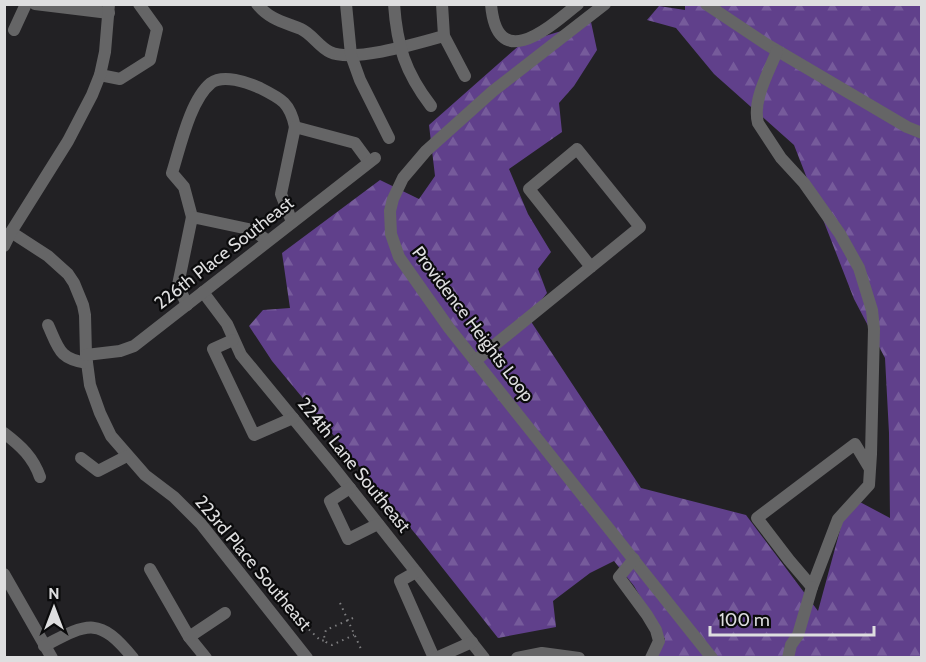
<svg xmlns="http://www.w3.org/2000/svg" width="926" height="662" font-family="Cabin,sans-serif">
	<defs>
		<pattern id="forest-firs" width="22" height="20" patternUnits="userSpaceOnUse" patternTransform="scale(1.5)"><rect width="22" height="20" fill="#60408b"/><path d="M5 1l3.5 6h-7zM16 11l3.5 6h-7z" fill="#765b9b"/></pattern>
	</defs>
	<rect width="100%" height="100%" fill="#222124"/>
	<!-- forest -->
	<path fill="url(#forest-firs)" d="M 685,4 L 921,5 L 921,657 L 657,657 L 665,639 L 634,586 L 614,561 L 590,573 L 553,601 L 556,627 L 498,638 L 418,537 L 272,361 L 249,326 L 263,310 L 290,308 L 282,253 L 380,180 L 419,199 L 435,176 L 429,125 L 522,43 L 591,22 L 597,50 L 574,86 L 559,103 L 562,132 L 509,169 L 528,214 L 551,252 L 538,269 L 547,293 L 528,317 L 641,488 L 746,515 L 818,611 L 843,519 L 858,501 L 890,518 L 889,433 L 885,358 L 854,299 L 794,145 L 714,74 L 676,28 L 647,20 L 659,6 L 685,10 Z"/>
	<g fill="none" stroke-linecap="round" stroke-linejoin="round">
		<!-- path -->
		<g stroke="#7f7f81" stroke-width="2" stroke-dasharray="1.5 4.5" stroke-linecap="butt">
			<path d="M 270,592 L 321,641 L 325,640"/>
			<path d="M 340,603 L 361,649"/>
			<path d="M 353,618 L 326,630 L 324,636 L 326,642 L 332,645 L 354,635"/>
		</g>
		<!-- minor -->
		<g stroke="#656566" stroke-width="12">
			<path d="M 35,4 L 109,13"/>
			<path d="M 257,4 C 270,20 284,22 301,29 C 312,34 319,47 330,52 C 353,63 419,43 444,36"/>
			<path d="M 346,4 L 351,55 L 360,80 L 389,138"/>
			<path d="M 394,4 C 397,46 405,72 431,106"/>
			<path d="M 442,4 L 444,36 L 465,76"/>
			<path d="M 491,4 C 497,75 550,27 578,4"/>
			<path d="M 605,4 L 493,91 L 426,151 L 403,178 L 393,199 L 390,211 L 391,234 L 399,257 L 449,328 L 712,658"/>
			<path d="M 706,4 L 766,44 L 907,127 L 922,133"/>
			<path d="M 14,30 L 26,4"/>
			<path d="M 777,51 C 769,72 752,100 758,123 L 781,158 L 804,183 L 840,234 L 859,268 L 872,310 L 874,329 L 871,454 L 869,485 L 838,519 L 812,587 L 789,560 L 757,518 L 855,444 L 870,469"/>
			<path d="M 100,75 L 120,79 L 150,60 L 157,29 L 139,4"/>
			<path d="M 192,217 L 184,187 L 172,173 C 180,148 190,100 211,83 C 223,74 247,82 260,88 C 282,99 290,103 295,127"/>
			<path d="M 292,222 L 281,194 L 295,127 L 355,143 L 369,162"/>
			<path d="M 11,232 L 48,256 L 68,274 L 74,283 L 83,305 L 85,315 L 86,355 L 90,385 L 100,413 L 111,436 L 145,475 L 174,497 L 201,524 L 307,658"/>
			<path d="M 4,246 L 11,232 L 68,141 L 92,95 L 100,75 L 105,52 L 109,4"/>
			<path d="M 203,292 L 227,324 L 241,355 L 334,468 L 484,658"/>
			<path d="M 187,305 L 178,285 L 192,217 L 253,230 L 268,241"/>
			<path d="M 48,325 C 59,349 59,359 87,363"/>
			<path d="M 233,340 L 213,349 L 254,435 L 293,418"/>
			<path d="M 86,355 L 120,351 L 134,346 L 375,158"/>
			<path d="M 475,361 L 640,227 L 577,149 L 529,189 L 591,267"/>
			<path d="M 4,433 C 21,446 33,457 40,477"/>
			<path d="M 81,458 L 98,471 L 127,456"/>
			<path d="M 350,488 L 330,501 L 348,539 L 378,524"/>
			<path d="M 634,559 L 619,577 L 647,615 L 656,630 L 659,641 L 651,658"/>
			<path d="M 150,569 L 189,637 L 206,658"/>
			<path d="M 416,572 L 400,581 L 434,658"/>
			<path d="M 4,574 L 52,658"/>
			<path d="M 189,637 L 225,613"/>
			<path d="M 44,646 C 88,623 99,616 133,658"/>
			<path d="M 436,658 L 472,642"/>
			<path d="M 517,658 L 542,653 L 579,658"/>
			<path d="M 788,658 L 791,645 L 798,635 L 812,587"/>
		</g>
	</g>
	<g text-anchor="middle" stroke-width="4.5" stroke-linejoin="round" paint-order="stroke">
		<!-- street labels -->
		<g font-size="18" fill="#dededf" stroke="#0b0b0c">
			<text transform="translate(224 253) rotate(-38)" y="6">226th Place Southeast</text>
			<text transform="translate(473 324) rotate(53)" y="6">Providence Heights Loop</text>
			<text transform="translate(354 465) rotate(51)" y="6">224th Lane Southeast</text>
			<text transform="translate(253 563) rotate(50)" y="6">223rd Place Southeast</text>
		</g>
	</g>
	<!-- border -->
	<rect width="926" height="662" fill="none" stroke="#dededf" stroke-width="12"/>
	<!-- north arrow -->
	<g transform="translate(54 608)" stroke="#0b0b0c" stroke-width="4.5" paint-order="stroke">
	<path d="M0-4.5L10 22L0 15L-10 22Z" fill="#dededf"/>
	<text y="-9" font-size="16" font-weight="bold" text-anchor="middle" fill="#dededf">N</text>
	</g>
	<!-- scale -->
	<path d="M710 626v9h164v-9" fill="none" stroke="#dededf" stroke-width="3"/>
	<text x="719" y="626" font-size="18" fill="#dededf" stroke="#0b0b0c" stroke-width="4.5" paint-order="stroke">100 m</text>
</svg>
